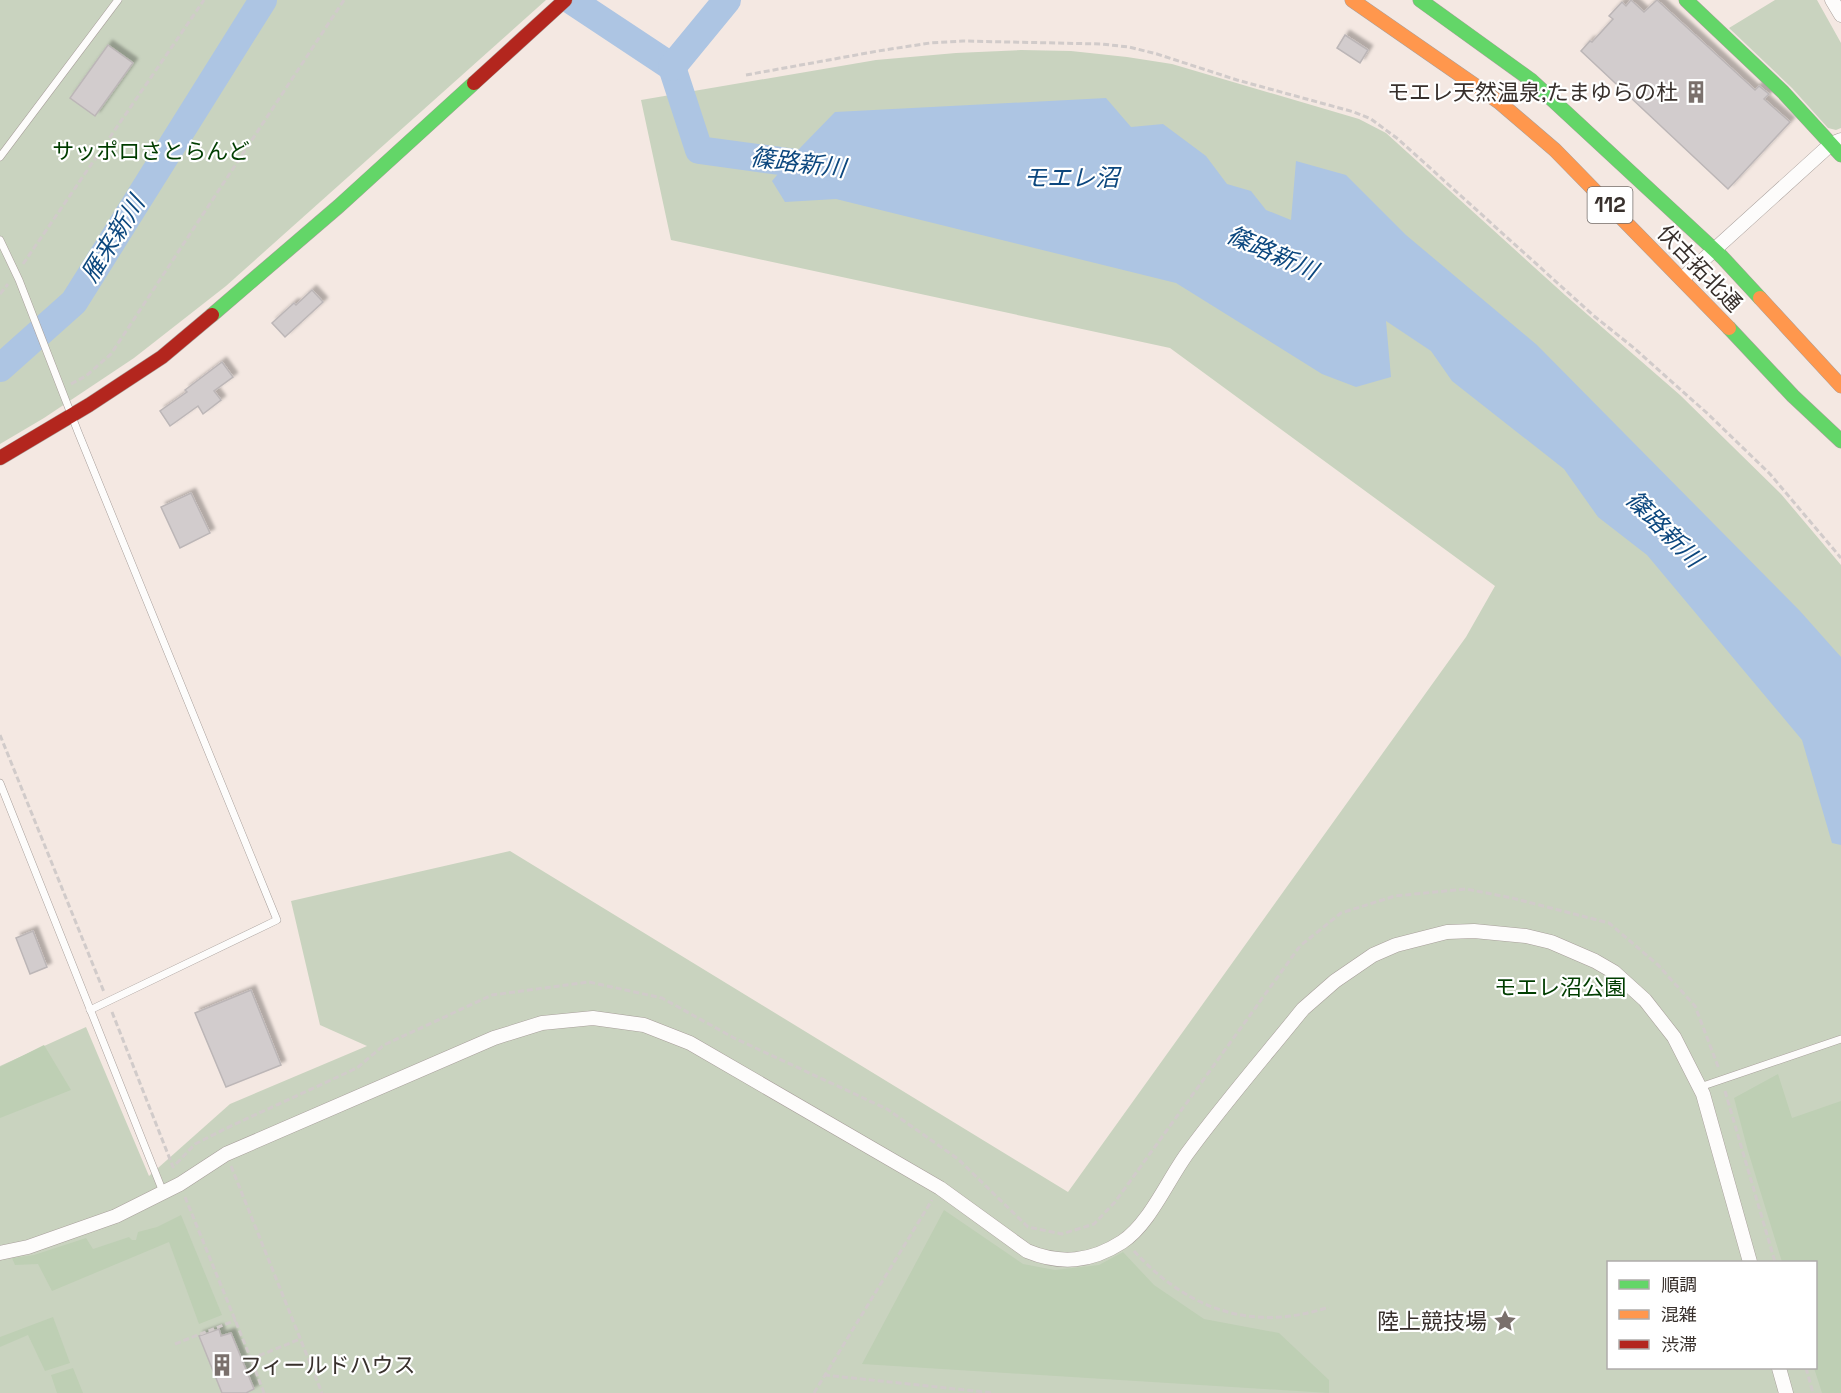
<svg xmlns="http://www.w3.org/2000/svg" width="1841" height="1393" font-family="'Space Grotesk','Noto Sans JP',sans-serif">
	<defs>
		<filter id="shadow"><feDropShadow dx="4.5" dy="-4.5" stdDeviation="1.5" flood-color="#0004"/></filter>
	</defs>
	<rect width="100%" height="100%" fill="#f4e8e2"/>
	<!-- green -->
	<g fill="#c9d3bf" fill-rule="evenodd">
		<path d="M 0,0 L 546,0 L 226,286 L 134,358 L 44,418 L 0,444 Z"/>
		<path d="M 1775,0 L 1817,0 L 1841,43 L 1841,128 L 1836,130 L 1828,128 L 1792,88 L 1729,28 Z"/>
		<path d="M 1021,50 L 1071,51 L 1127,57 L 1172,64 L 1359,119 L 1386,133 L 1565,295 L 1680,395 L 1781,494 L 1841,565 L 1841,1393 L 0,1393 L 0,1066 L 86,1027 L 149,1176 L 230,1104 L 367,1046 L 320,1025 L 291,901 L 510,851 L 1068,1192 L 1466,637 L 1495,586 L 1170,348 L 671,240 L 641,100 L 876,60 L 956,53 ZM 1608,1262 L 1816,1262 L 1816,1368 L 1608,1368 Z"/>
	</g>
	<!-- forest -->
	<g fill="#becfb4">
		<path d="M 44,1045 L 71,1090 L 0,1118 L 0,1067 Z"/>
		<path d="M 1778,1074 L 1792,1118 L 1841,1101 L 1841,1393 L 1822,1393 L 1814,1368 L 1816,1368 L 1816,1262 L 1782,1262 L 1748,1151 L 1734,1098 Z"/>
		<path d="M 944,1210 L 1023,1264 L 1055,1270 L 1099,1265 L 1123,1252 L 1154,1285 L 1204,1319 L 1279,1333 L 1329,1380 L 1329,1393 L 862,1364 Z"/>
		<path d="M 181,1215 L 222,1315 L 199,1324 L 169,1242 L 52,1291 L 38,1264 L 15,1265 L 12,1258 L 34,1255 L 86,1238 L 93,1249 L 129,1237 L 132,1240 L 136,1240 L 138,1232 L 157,1227 Z"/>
		<path d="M 53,1317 L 70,1363 L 45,1371 L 28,1335 L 0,1347 L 0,1337 Z"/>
		<path d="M 73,1368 L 83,1393 L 57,1393 L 51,1375 Z"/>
	</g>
	<!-- water -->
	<path fill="#adc5e3" d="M 1106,98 L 1131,127 L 1163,124 L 1206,156 L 1227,184 L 1251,191 L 1266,210 L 1291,220 L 1296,161 L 1346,175 L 1406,235 L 1537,345 L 1800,611 L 1841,657 L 1841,845 L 1832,843 L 1802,740 L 1647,555 L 1598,517 L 1564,469 L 1452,381 L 1431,351 L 1386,321 L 1391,377 L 1356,387 L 1322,374 L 1176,283 L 836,199 L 785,202 L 772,181 L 800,148 L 835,112 Z"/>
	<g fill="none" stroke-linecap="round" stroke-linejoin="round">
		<!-- river -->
		<g stroke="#adc5e3" stroke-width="28">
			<path d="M 571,0 L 672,67"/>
			<path d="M 672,67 L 699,150 L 825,167"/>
			<path d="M 672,67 L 727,0"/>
			<path d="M 0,368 L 74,302 L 263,0"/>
		</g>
	</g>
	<!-- building -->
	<g fill="#d2cccd" stroke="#bcb6b7" stroke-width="1.5" filter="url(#shadow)">
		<path d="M 1631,0 L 1644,12 L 1657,0 L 1755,90 L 1759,86 L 1769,94 L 1764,99 L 1790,122 L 1728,189 L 1581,51 L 1590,41 L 1592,42 L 1613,19 L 1609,16 L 1622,2 L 1626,6 Z"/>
		<path d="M 1345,35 L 1368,50 L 1360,63 L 1337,48 Z"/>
		<path d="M 108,45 L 133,63 L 95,116 L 70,98 Z"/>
		<path d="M 312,290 L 323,302 L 285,337 L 272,323 L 294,303 L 296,305 Z"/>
		<path d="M 222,362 L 233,377 L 214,391 L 221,400 L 203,414 L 198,406 L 170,426 L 160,411 L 187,392 L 185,390 Z"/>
		<path d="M 191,493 L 210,533 L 180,548 L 161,507 Z"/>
		<path d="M 33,931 L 47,967 L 30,974 L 16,938 Z"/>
		<path d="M 251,990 L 281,1065 L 226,1087 L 195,1013 Z"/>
		<path d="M 219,1329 L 221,1336 L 231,1333 L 254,1389 L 246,1393 L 222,1393 L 199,1336 Z"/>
	</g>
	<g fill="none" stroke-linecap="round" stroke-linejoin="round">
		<!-- lane casing -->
		<g stroke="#a89f9b" stroke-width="8">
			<g id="lane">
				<path d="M 0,157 L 118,0"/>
				<path d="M 0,240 L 19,280 L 78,432 L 277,920 L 90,1010"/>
				<path d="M 0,783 L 163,1192"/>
				<path d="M 1700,1087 L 1841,1039"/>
			</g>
		</g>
		<!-- street casing -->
		<g stroke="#a89f9b" stroke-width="15">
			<g id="street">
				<path d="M 1832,0 L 1841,15"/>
				<path d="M 1682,279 L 1831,144 L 1841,140"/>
				<path d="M 0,1253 L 28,1247 L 116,1216 L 180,1184 L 226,1154 L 494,1038 L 542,1023 L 593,1018 L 644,1025 L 690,1043 L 940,1188 L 1027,1251 C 1061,1265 1091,1262 1122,1242 C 1150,1224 1169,1177 1189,1151 C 1225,1102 1265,1056 1303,1009 L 1335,981 L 1373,955 L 1396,945 L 1447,932 L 1474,931 L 1526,936 L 1551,942 L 1595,961 L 1614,972 L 1645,1000 L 1674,1037 L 1703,1094 L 1750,1262"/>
				<path d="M 1779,1368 L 1786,1393"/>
			</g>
		</g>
		<!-- fast casing -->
		<g stroke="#a89f9b" stroke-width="15">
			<g id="fast">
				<path d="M 1420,0 L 1531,80 L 1722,257 L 1760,298"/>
				<path d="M 1686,0 L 1783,92 L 1841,155"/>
				<path d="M 212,315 L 339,206 L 474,83"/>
				<path d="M 1729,328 L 1793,396 L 1841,441"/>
			</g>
		</g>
		<!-- slow casing -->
		<g stroke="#a89f9b" stroke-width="15">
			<g id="slow">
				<path d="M 1352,0 L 1499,102 L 1555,150 L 1729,328"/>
				<path d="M 1760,298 L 1841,386"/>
			</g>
		</g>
		<!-- jam casing -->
		<g stroke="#a89f9b" stroke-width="15">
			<g id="jam">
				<path d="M 474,83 L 565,0"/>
				<path d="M 0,458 L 89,405 L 162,357 L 212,315"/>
			</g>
		</g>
		<!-- path -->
		<g stroke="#d1cbca" stroke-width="3" stroke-dasharray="6 3" stroke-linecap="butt">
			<path d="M 746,75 L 878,51 L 930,43 L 963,41 L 1101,44 L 1129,47 L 1157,54 L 1237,80 L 1354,112 L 1371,119 L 1398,139 L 1594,316 L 1634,348 L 1708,414 L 1770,474 L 1841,558"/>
			<path d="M 23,264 L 204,0"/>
			<path d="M 0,294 L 8,284"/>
			<path d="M 71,384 L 86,376 L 111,354 L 344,0"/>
			<path d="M 0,735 L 104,992"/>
			<path d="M 112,1012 L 173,1167 L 195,1144 L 233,1125 L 357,1068 L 384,1045 L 492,995 L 589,982 L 662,998 L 734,1038 L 887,1109 L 958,1159 L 1028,1227 L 1062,1234 L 1094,1224 L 1115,1202 L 1300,946 L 1341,913 L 1395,896 L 1466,889 L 1512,898 L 1609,923 L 1658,965 L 1695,1006 L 1719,1069"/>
			<path d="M 1725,1091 L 1775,1262"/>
			<path d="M 231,1166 L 322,1393"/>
			<path d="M 185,1197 L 251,1359"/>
			<path d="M 1134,1251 C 1187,1309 1252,1333 1329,1307"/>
			<path d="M 175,1344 L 236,1320"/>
			<path d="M 1806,1368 L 1813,1393"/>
			<path d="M 824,1375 L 994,1393"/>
			<path d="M 264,1393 L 251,1359 L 300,1339"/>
			<path d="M 814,1393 L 932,1200"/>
		</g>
		<!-- lane -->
		<use href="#lane" stroke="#fdfcfb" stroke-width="7"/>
		<!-- street -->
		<use href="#street" stroke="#fdfcfb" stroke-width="14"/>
		<!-- fast -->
		<use href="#fast" stroke="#63d668" stroke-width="14"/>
		<!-- slow -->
		<use href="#slow" stroke="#ff974d" stroke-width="14"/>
		<!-- jam -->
		<use href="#jam" stroke="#b3261e" stroke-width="14"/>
	</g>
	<!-- icons -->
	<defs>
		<g id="building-bare" transform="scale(1.8)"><path d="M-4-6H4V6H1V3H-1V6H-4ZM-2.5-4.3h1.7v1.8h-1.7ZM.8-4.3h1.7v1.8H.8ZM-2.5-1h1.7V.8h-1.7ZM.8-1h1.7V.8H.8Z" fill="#7a706c" stroke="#fff" stroke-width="2.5" paint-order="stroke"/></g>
		<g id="sight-bare" transform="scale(1.8)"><path d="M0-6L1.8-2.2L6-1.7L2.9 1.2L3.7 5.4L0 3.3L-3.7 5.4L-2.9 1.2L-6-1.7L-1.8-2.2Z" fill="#7a706c" stroke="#fff" stroke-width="2.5" paint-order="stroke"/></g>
	</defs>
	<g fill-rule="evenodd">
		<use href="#building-bare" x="1696" y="92"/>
		<use href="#sight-bare" x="1505" y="1321"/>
		<use href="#building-bare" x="222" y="1365"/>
	</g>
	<g text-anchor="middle" stroke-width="4.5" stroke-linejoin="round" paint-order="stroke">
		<!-- shield labels -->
		<rect fill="#fff" stroke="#746e6b" stroke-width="1.5" x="1587.5" y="187" width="45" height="36" rx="4.5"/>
		<g font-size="21" font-weight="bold" fill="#38302c">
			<text x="1610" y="212">112</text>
		</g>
		<!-- poi labels -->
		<g font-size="22" fill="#38302c" stroke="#fff" text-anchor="end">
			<text x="1678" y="100">モエレ天然温泉;たまゆらの杜</text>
			<text x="1487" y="1329">陸上競技場</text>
			<text x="240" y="1373" text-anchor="start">フィールドハウス</text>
		</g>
		<!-- park labels -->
		<g font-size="22" fill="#003d00" stroke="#fff">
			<text x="151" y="159">サッポロさとらんど</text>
			<text x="1560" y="995">モエレ沼公園</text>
		</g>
		<!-- street labels -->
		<g font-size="22" fill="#38302c" stroke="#fff">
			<text transform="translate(1700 268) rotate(46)" y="8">伏古拓北通</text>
		</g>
		<!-- water labels -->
		<g font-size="24" font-style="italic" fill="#0c477e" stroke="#fff">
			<text transform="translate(798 163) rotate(7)" y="8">篠路新川</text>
			<text x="1071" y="186">モエレ沼</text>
			<text transform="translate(113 239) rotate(-58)" y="8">雁来新川</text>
			<text transform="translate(1272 253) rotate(24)" y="8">篠路新川</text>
			<text transform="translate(1664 529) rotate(45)" y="8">篠路新川</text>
		</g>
	</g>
	<!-- legend -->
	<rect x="1607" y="1261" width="210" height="108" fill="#ffffff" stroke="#afacab" stroke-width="1.5"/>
	<rect x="1619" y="1280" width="30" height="9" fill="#63d668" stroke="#afacab" stroke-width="1.5"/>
	<text x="1661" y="1291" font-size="18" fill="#38302c">順調</text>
	<rect x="1619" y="1310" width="30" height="9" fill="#ff974d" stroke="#afacab" stroke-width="1.5"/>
	<text x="1661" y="1321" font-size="18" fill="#38302c">混雑</text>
	<rect x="1619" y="1340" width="30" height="9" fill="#b3261e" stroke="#afacab" stroke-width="1.5"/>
	<text x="1661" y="1351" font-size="18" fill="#38302c">渋滞</text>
</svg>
